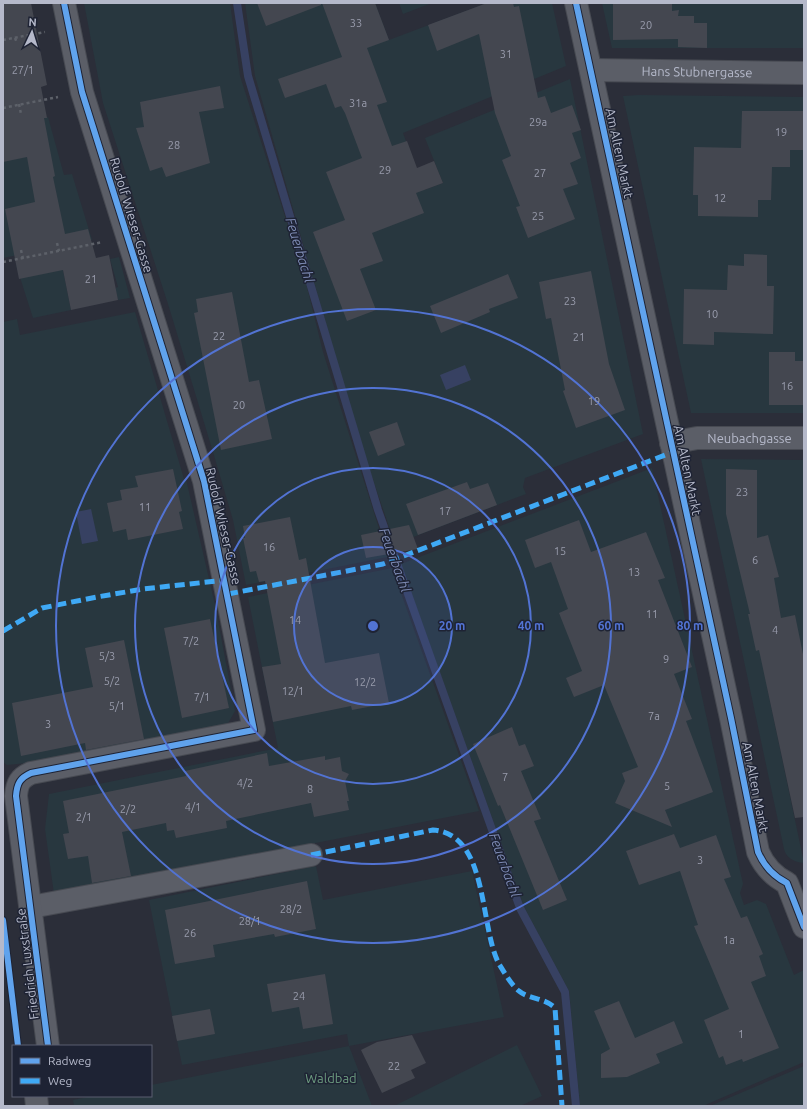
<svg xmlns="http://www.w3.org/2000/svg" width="807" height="1109" font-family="Ubuntu,sans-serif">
	<rect width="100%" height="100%" fill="#2b2e39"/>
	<!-- green -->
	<g fill="#28373f">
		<path d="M 84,3 L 230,3 L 240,76 L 305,279 L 323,352 L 388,557 L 246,585 L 233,520 L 213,452 L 168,304 L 103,103 Z"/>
		<path d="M 245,3 L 375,3 L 389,40 L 487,3 L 552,3 L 566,66 L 403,133 L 424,190 L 443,183 L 425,138 L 570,79 L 643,434 L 525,478 L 523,487 L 526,494 L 395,544 L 358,436 L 255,76 Z"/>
		<path d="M 399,3 L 432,3 L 403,14 Z"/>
		<path d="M 602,3 L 804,3 L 804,48 L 612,48 Z"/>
		<path d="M 639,95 L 804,97 L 804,413 L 691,413 L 623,96 Z"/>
		<path d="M 3,113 L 38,119 L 48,117 L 64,175 L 72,174 L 92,240 L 3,258 Z"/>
		<path d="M 53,257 L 63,270 L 71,310 L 33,318 L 16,265 Z"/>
		<path d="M 119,257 L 130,298 L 118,300 L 115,288 L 118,287 L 110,259 Z"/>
		<path d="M 135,312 L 184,479 L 186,479 L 215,605 L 235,711 L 227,725 L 27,763 L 7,765 L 3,762 L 3,322 L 17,319 L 20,335 Z"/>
		<path d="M 701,459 L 804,460 L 804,679 L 767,687 L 804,863 C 794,862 786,858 784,849 Z"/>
		<path d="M 652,468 L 743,884 L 740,893 L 744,905 L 757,900 L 766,904 L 794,975 L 804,970 L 804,1062 L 703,1106 L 580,1106 L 569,991 L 524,907 L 401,564 Z"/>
		<path d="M 392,568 L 479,811 L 54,894 L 45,829 L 49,794 L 278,748 L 248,597 Z"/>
		<path d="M 316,866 L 323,900 L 472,871 L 504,1017 L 349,1046 L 372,1106 L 74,1106 L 73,1100 L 92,1096 L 151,1096 L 151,1085 L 349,1046 L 347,1034 L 182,1065 L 149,900 Z"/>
		<path d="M 517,1045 L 542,1096 L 520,1106 L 394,1106 Z"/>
		<path d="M 804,1066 L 804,1106 L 710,1106 Z"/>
	</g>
	<!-- water -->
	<g fill="#374162">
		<path d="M 465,365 L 471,380 L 446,390 L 440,375 Z"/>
		<path d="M 91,509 L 98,541 L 82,544 L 76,512 Z"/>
	</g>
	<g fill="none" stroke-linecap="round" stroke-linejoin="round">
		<!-- stream -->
		<path stroke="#374162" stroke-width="8" d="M 237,3 L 248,76 L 378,510 L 520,908 L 565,992 L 576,1106"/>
	</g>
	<!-- building -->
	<g fill="#444750">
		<path d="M 3,3 L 31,3 L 47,85 L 41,87 L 47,118 L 44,118 L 55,176 L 53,177 L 65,234 L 88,229 L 96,258 L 109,255 L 118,300 L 71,310 L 63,270 L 19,279 L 5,209 L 35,202 L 27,157 L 3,162 Z"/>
		<path d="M 257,3 L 321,3 L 321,5 L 266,26 Z"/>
		<path d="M 322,3 L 375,3 L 389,40 L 367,48 L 387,102 L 377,105 L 392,146 L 407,141 L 417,168 L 434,161 L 443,183 L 416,193 L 424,213 L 372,233 L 383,261 L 360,269 L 376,310 L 347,321 L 313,232 L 345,220 L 326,172 L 362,158 L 345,113 L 341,106 L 335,108 L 326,84 L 285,98 L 278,79 L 342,57 Z"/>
		<path d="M 487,3 L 513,3 L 514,7 L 519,6 L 538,98 L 545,96 L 551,113 L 572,105 L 581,130 L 572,133 L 581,158 L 570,163 L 578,184 L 563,189 L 575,219 L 528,238 L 516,207 L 520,206 L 502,160 L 511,156 L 495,113 L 479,34 L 437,51 L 428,25 Z"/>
		<path d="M 613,3 L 672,3 L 672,11 L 679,10 L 678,16 L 694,16 L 694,23 L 707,23 L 707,48 L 678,47 L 678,39 L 613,40 Z"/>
		<path d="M 220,86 L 224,108 L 199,112 L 210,163 L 166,177 L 162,167 L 150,171 L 136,128 L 144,127 L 140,102 Z"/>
		<path d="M 742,111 L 804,111 L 804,150 L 790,150 L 790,167 L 772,167 L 771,200 L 758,200 L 758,217 L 698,216 L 698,195 L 693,195 L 694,147 L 741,148 Z"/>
		<path d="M 744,254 L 767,255 L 767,286 L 774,286 L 773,334 L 714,332 L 714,345 L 683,344 L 684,289 L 727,290 L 728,265 L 744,266 Z"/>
		<path d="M 591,271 L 609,364 L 625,410 L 576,428 L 563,391 L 565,390 L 551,318 L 546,319 L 539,282 Z"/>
		<path d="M 508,274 L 518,298 L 489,309 L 490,312 L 441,333 L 430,306 Z"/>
		<path d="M 232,292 L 249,382 L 259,380 L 272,439 L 221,450 L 194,313 L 198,312 L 196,299 Z"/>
		<path d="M 769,352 L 795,352 L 795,361 L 804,361 L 804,405 L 769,405 Z"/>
		<path d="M 397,422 L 405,445 L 378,456 L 369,432 Z"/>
		<path d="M 173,469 L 182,511 L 179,512 L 183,529 L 128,540 L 126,529 L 113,532 L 107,503 L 122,500 L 120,490 L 138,487 L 135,476 Z"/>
		<path d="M 726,469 L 757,470 L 757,538 L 768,535 L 779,577 L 774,578 L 781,618 L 795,615 L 804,659 L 804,817 L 795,818 L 759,650 L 756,651 L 748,614 L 750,614 L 726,514 Z"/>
		<path d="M 467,482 L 470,489 L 488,483 L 497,505 L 418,535 L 406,504 Z"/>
		<path d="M 290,517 L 299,560 L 306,558 L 325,663 L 379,653 L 389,703 L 352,710 L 351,706 L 273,722 L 262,667 L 281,664 L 265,581 L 259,582 L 256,571 L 250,572 L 243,538 L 245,538 L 243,526 Z"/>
		<path d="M 579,520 L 591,552 L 646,532 L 665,578 L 658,580 L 692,667 L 674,674 L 692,719 L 686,721 L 713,792 L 665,810 L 672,827 L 615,803 L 625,781 L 622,773 L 638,767 L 604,685 L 574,697 L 566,678 L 582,671 L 559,613 L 568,609 L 551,562 L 535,568 L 525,540 Z"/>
		<path d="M 409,525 L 418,549 L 366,558 L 361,535 Z"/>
		<path d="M 210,619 L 229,708 L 182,718 L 164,628 Z"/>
		<path d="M 124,640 L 144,739 L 86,750 L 85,743 L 21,756 L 12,703 L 93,687 L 85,648 Z"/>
		<path d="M 512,727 L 519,746 L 525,744 L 534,766 L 521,771 L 541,819 L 534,821 L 567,900 L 543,910 L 500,805 L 498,806 L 473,744 Z"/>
		<path d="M 267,753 L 269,766 L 325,756 L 325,760 L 340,757 L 342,771 L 349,774 L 345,781 L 349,801 L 347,801 L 349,810 L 314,817 L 311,803 L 226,821 L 227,828 L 176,838 L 174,830 L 167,831 L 166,823 L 122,832 L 131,876 L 92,883 L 88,856 L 68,859 L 63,834 L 69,833 L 63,801 L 186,776 L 185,771 Z"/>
		<path d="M 674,834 L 680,848 L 716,835 L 731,877 L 724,879 L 741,918 L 747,916 L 763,954 L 759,956 L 766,976 L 751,982 L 779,1048 L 743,1062 L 742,1059 L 726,1065 L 723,1056 L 719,1058 L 704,1020 L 729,1009 L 694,926 L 698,925 L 680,871 L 639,885 L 626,851 Z"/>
		<path d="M 307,881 L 316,929 L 275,937 L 274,934 L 213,945 L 215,957 L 175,964 L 165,910 Z"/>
		<path d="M 325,974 L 333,1024 L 303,1029 L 299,1007 L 272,1012 L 267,984 Z"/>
		<path d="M 619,1001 L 635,1038 L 674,1021 L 683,1043 L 656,1054 L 660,1063 L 627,1077 L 601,1078 L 601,1054 L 610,1049 L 594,1011 Z"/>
		<path d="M 210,1009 L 215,1034 L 177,1041 L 172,1016 Z"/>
		<path d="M 412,1035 L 426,1063 L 411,1070 L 415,1078 L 382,1093 L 361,1050 L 377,1042 Z"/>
	</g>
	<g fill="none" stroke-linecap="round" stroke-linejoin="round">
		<!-- street casing -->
		<g stroke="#474a52" stroke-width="24">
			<g id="street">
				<path d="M 576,3 L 731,718 L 758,852 C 764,866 773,876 787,883 L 804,927"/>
				<path id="s1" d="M 591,70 L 804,73"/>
				<path id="s2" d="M 671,443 L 697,438 L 804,438"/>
				<path d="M 31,907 L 311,855"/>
				<path d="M 48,1046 L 16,796 C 17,783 20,778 31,773 L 254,730 L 204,481 L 82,92 L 64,3"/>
				<path d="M 36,1096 L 37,1106"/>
			</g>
		</g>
		<!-- path -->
		<g stroke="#5d6169" stroke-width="2.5" stroke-dasharray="3 3" stroke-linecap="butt">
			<path d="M 15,38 L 17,43"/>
			<path d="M 3,40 L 45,32"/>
			<path d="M 19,104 L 21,114"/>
			<path d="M 3,108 L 58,97"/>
			<path d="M 57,243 L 59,251"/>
			<path d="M 21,250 L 23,259"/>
			<path d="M 3,262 L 103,242"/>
		</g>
		<!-- street -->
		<use href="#street" stroke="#5b5e67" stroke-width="22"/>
		<!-- quiet -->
		<g stroke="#3fa9f5" stroke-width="5" stroke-dasharray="10 5" stroke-linecap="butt">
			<path d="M 228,594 L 383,564 L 673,452"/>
			<path d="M 3,631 L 42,608 L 97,597 L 143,589 L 226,580"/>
			<path d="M 311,855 L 433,830 C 489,834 479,926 499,964 C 504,972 512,986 519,991 C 530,1000 544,997 555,1008 L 562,1106"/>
		</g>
		<!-- cycleway casing -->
		<g stroke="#1e2334" stroke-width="8">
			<g id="cycleway">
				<path d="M 576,3 L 731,718 L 758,852 C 764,866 773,876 787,883 L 804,927"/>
				<path d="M 3,920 L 18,1046"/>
				<path d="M 48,1046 L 16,796 C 17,783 20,778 31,773 L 254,730 L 204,481 L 82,92 L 64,3"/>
			</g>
		</g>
		<!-- cycleway -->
		<use href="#cycleway" stroke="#60a3ed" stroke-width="6"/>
	</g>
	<!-- distance rings -->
	<circle cx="373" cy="626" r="79" fill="#5273d3" fill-opacity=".12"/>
	<g fill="none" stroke="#5273d3" stroke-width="2">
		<circle cx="373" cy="626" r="79"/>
		<circle cx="373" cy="626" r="158"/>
		<circle cx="373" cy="626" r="238"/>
		<circle cx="373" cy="626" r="317"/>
	</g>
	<g text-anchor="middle" stroke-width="3" stroke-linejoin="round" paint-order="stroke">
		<!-- number labels -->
		<g font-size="11" fill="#999cac">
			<text x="356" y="27">33</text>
			<text x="646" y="29">20</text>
			<text x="506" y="58">31</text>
			<text x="23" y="74">27/1</text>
			<text x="358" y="107">31a</text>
			<text x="538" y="126">29a</text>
			<text x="781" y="136">19</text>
			<text x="174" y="149">28</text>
			<text x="385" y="174">29</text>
			<text x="540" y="177">27</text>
			<text x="720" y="202">12</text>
			<text x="538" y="220">25</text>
			<text x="91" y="283">21</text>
			<text x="570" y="305">23</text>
			<text x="712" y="318">10</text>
			<text x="219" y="340">22</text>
			<text x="579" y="341">21</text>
			<text x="787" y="390">16</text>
			<text x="594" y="405">19</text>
			<text x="239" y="409">20</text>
			<text x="742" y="496">23</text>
			<text x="145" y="511">11</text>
			<text x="445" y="515">17</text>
			<text x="269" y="551">16</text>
			<text x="560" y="555">15</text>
			<text x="755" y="564">6</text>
			<text x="634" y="576">13</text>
			<text x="652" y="618">11</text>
			<text x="295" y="624">14</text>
			<text x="775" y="634">4</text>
			<text x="191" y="645">7/2</text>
			<text x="107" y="660">5/3</text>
			<text x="666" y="663">9</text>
			<text x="112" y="685">5/2</text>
			<text x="365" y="686">12/2</text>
			<text x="293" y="695">12/1</text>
			<text x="202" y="701">7/1</text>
			<text x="117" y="710">5/1</text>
			<text x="654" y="720">7a</text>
			<text x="48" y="728">3</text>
			<text x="505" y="781">7</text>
			<text x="245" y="787">4/2</text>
			<text x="667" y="790">5</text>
			<text x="310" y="793">8</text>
			<text x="193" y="811">4/1</text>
			<text x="128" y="813">2/2</text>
			<text x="84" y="821">2/1</text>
			<text x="700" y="864">3</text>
			<text x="291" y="913">28/2</text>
			<text x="250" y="925">28/1</text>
			<text x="190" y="937">26</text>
			<text x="729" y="944">1a</text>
			<text x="299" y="1000">24</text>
			<text x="741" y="1038">1</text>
			<text x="394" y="1070">22</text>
		</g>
		<!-- street labels -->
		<g font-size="13" fill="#b5b9ca" stroke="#1e2334">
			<text dy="5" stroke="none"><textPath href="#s1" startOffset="106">Hans Stubnergasse</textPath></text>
			<text transform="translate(620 153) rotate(78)" y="5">Am Alten Markt</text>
			<text transform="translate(132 215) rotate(73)" y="5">Rudolf Wieser-Gasse</text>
			<text dy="5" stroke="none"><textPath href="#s2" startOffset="79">Neubachgasse</textPath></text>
			<text transform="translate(688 470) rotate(78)" y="5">Am Alten Markt</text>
			<text transform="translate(224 526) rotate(77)" y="5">Rudolf Wieser-Gasse</text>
			<text transform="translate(756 787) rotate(79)" y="5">Am Alten Markt</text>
			<text transform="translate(27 964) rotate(-97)" y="5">Friedrich Luxstraße</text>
		</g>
		<!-- park labels -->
		<g font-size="13" fill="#6c9b7f" stroke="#1e2334">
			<text x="331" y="1083">Waldbad</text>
		</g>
		<!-- water labels -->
		<g font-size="14" font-style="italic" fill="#7c89b2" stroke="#1e2334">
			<text transform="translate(300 250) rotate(73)" y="5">Feuerbachl</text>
			<text transform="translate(395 560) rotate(70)" y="5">Feuerbachl</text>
			<text transform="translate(505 865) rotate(70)" y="5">Feuerbachl</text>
		</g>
	</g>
	<circle cx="373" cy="626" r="6" fill="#5273d3" stroke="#1e2334" stroke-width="2"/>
	<g font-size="12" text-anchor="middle" font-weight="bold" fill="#5273d3" stroke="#1e2334" stroke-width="3" stroke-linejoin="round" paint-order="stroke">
		<text x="452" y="630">20 m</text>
		<text x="531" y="630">40 m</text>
		<text x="611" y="630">60 m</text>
		<text x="690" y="630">80 m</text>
	</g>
	<!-- border -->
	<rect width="807" height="1109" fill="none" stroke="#b5b9ca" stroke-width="8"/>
	<!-- legend -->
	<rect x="12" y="1045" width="140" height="52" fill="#1e2334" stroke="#5a5f70"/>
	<rect x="20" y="1058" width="20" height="6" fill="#60a3ed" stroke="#5a5f70"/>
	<text x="48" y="1065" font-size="12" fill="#b5b9ca">Radweg</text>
	<rect x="20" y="1078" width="20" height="6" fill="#3fa9f5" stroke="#5a5f70"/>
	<text x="48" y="1085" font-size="12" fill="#b5b9ca">Weg</text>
	<!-- north arrow -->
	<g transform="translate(32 32) rotate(4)" stroke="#1e2334" stroke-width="3" paint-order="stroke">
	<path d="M0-3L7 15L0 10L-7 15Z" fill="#b5b9ca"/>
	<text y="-6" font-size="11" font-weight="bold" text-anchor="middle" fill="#b5b9ca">N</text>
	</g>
</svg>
